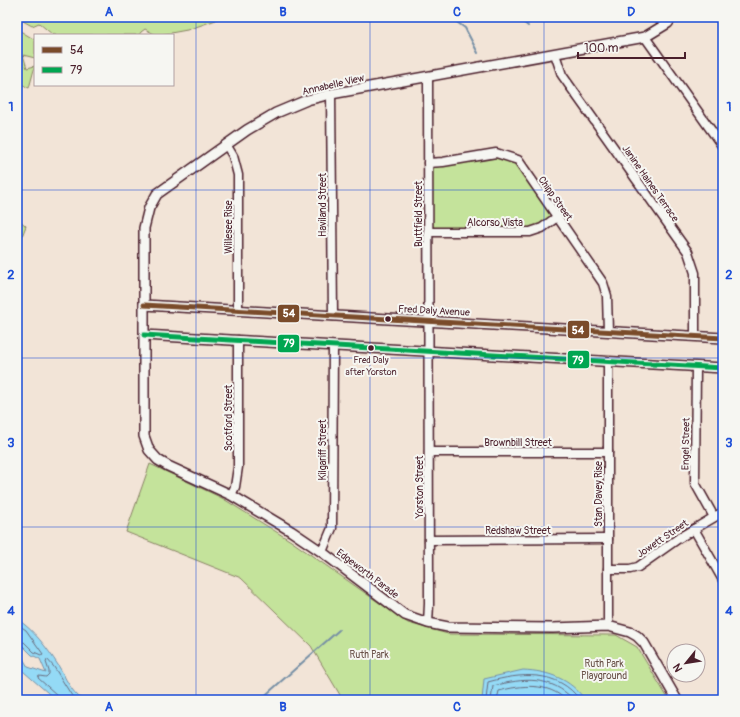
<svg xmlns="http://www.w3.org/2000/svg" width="740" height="717" font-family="Pangolin,sans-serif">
	<rect width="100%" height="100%" fill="#f2e4d7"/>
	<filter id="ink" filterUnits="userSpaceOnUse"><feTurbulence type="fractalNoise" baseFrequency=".025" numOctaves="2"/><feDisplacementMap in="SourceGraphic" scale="8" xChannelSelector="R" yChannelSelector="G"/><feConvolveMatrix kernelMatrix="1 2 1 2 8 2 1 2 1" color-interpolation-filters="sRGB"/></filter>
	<g filter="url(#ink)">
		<!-- green -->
		<g fill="#c4e39b" stroke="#878163">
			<path d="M 35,17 L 219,17 L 216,20 L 187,30 L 160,35 L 156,35 L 145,29 L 141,32 L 139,35 L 53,35 L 39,23 L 32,26 L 23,21 Z"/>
			<path d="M 17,29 L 35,40 L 35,58 L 23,55 L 27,68 L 35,66 L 29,88 L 17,82 Z"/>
			<path d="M 496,153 L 518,160 L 557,217 L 542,228 L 428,232 L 428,163 Z"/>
			<path d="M 17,218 L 26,226 L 21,239 L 17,243 Z"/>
			<path d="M 150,464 L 222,498 L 291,541 L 408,623 L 448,634 L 616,635 L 637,647 L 669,700 L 343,700 L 311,646 L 241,578 L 126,532 Z"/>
		</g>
		<!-- water -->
		<g fill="#94daf6" stroke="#768fa5" fill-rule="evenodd">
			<path d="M 17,619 C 34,630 47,648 58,665 C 66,678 70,691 83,700 L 56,700 L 24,672 L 17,661 ZM 23,646 L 32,655 L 40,659 L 46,673 L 28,667 L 18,650 Z"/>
			<path d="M 523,670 C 548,671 571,679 585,700 L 482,700 L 484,679 Z"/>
		</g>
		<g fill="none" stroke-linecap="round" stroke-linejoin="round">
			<!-- shore -->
			<g stroke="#686a7c" stroke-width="1">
				<path d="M 17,624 L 26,630 L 43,654 L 41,655 L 34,652 L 24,642 L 21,642 L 17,645"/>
				<path d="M 58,700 L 57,695 L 38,678 L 39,676 L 46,677 L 49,674 L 49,671 L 46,662 L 47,659 L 54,667 L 72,696 L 76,700"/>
				<path d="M 486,700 L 488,682 C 520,673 558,669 580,700"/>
				<path d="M 491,700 L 493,686 C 524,678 550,675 574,700"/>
				<path d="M 497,700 L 499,691 C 521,685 548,682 566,700"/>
			</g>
			<!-- stream -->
			<g stroke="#768fa5" stroke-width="2">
				<path d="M 450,17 L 465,28 L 478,53"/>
				<path d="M 517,17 L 528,26"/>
				<path d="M 260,700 L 339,630"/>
			</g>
			<!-- minor casing -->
			<g stroke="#4a1f2b" stroke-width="11">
				<g id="minor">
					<path d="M 645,37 L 723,147"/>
					<path d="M 555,54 L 562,75 L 688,252 L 695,273 L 695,336"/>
					<path d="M 331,94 L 333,316"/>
					<path d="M 227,146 L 233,156 L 238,175 L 238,310"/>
					<path d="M 428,163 L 443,162 L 496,153 L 518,160 L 603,283 L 607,296 L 608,331"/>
					<path d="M 428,232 L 530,232 L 542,228 L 557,217"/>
					<path d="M 608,362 L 608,626"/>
					<path d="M 696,367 L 695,483 L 714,517"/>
					<path d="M 429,452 L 608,452"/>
					<path d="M 231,495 L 235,487 L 238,467 L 238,340"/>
					<path d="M 694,529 L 723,580"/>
					<path d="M 429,540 L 608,539"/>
					<path d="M 322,552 L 332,528 L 333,346"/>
					<path d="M 608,569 L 630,569 L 638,567 L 679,538 L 723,512"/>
					<path d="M 428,623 L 429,604 L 428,77"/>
				</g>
			</g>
			<!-- tertiary casing -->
			<g stroke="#4a1f2b" stroke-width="12">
				<g id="tertiary">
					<path d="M 672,17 L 668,23 L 645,37 L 331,94 L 307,100 L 276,113 L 247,130 L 157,194 L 149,208 L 144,228 L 144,436 L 149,450 L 158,460 L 168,466 L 231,495 L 291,531 L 322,552 L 405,615 L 428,623 L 448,627 L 553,628 L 608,626 L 630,632 L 637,636 L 644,643 L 677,700"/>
					<path d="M 144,305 L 723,338"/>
					<path d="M 144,335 L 723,368"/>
				</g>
			</g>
			<!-- minor -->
			<use href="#minor" stroke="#f6f6f2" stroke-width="8"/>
			<!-- tertiary -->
			<use href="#tertiary" stroke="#f6f6f2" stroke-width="9"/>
			<!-- bus-1 casing -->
			<g stroke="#f6f6f2" stroke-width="8">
				<path id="bus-1" d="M 144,305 L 723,338"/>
			</g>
			<!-- bus-2 casing -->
			<g stroke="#f6f6f2" stroke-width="8">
				<path id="bus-2" d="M 144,335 L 723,368"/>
			</g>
			<!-- bus-1 -->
			<use href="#bus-1" stroke="#7a4b2a" stroke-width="5"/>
			<!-- bus-2 -->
			<use href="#bus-2" stroke="#00a651" stroke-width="5"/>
		</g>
	</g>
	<!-- grid -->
	<path fill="none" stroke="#1d4ed8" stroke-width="1" stroke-opacity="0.55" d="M 196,17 L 196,700M 370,17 L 370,700M 544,17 L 544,700M 17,190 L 723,190M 17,358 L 723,358M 17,527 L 723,527"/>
	<!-- markers -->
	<g fill="#4a1f2b" stroke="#f6f6f2" stroke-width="1.5">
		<circle cx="388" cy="319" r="3.5"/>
		<circle cx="371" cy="348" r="3.5"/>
	</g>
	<g text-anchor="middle" stroke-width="4" stroke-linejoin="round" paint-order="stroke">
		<!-- bus labels -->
		<g font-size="9" fill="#4a1f2b" stroke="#f6f6f2">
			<text x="371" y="363">Fred Daly<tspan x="371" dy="12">after Yorston</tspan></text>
		</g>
		<!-- street labels -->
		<g font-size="10" fill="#4a1f2b" stroke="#f6f6f2">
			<text transform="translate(333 84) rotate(-13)" y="4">Annabelle View</text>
			<text transform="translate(651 183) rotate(55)" y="4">Janine Haines Terrace</text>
			<text transform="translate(556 198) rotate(55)" y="4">Chipp Street</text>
			<text transform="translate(322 205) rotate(-90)" y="4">Haviland Street</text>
			<text transform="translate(418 214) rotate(-90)" y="4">Buttfield Street</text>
			<text x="495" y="226">Alcorso Vista</text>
			<text transform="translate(228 227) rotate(-90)" y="4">Willesee Rise</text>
			<text transform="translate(434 310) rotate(3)" y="4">Fred Daly Avenue</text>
			<text transform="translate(228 418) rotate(-90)" y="4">Scotford Street</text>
			<text x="518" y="446">Brownbill Street</text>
			<text transform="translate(685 444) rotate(-89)" y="4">Engel Street</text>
			<text transform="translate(322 450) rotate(-90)" y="4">Kilgariff Street</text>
			<text transform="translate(419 487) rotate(-90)" y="4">Yorston Street</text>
			<text transform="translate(598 494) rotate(-90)" y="4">Stan Davey Rise</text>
			<text x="518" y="534">Redshaw Street</text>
			<text transform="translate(662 538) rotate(-34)" y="4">Jowett Street</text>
			<text transform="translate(368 573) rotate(37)" y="4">Edgeworth Parade</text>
		</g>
		<!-- park labels -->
		<g font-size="10" fill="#685047" stroke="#f6f6f2">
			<text x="369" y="658">Ruth Park</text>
			<text x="604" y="667">Ruth Park<tspan x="604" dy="12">Playground</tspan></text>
		</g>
	</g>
	<g stroke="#f6f6f2" stroke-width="1.5">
		<rect x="277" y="304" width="23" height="19" rx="4" fill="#7a4b2a"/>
		<rect x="567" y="320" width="23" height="19" rx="4" fill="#7a4b2a"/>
		<rect x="277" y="334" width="23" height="19" rx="4" fill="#00a651"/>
		<rect x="567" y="350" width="23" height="19" rx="4" fill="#00a651"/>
	</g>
	<g font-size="11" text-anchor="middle" font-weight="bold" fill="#fff">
		<text x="289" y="317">54</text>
		<text x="578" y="334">54</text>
		<text x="289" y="347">79</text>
		<text x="578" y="364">79</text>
	</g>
	<!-- margin -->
	<rect width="740" height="717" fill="none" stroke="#f6f6f2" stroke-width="44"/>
	<!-- legend -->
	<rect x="34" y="34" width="140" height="52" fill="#f6f6f2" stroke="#b1a0a2"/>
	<rect x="42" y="47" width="20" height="6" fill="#7a4b2a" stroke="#b1a0a2"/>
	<text x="70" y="54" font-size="12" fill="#4a1f2b">54</text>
	<rect x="42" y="67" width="20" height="6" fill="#00a651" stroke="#b1a0a2"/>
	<text x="70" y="74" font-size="12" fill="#4a1f2b">79</text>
	<!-- north arrow -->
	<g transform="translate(686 663) rotate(240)"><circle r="19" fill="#f6f6f2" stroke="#b1a0a2"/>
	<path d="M0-3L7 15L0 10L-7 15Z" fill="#4a1f2b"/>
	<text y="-6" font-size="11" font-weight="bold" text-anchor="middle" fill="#4a1f2b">N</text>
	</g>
	<!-- scale -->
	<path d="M578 52v6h107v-6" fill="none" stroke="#4a1f2b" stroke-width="2"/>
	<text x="584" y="52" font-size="12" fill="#4a1f2b" stroke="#f6f6f2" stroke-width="3" paint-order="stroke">100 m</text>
	<rect x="22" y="22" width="696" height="673" fill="none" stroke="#1d4ed8" stroke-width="1.5"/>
	<g font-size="13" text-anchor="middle" font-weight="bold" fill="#1d4ed8">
		<text x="109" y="16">A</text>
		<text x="283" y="16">B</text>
		<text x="457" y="16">C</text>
		<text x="631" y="16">D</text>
		<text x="11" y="111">1</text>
		<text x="729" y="111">1</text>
		<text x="11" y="279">2</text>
		<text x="729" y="279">2</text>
		<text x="11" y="447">3</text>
		<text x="729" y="447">3</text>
		<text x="11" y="615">4</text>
		<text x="729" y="615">4</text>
		<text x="109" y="711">A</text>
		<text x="283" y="711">B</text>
		<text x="457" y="711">C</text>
		<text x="631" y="711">D</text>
	</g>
</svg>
